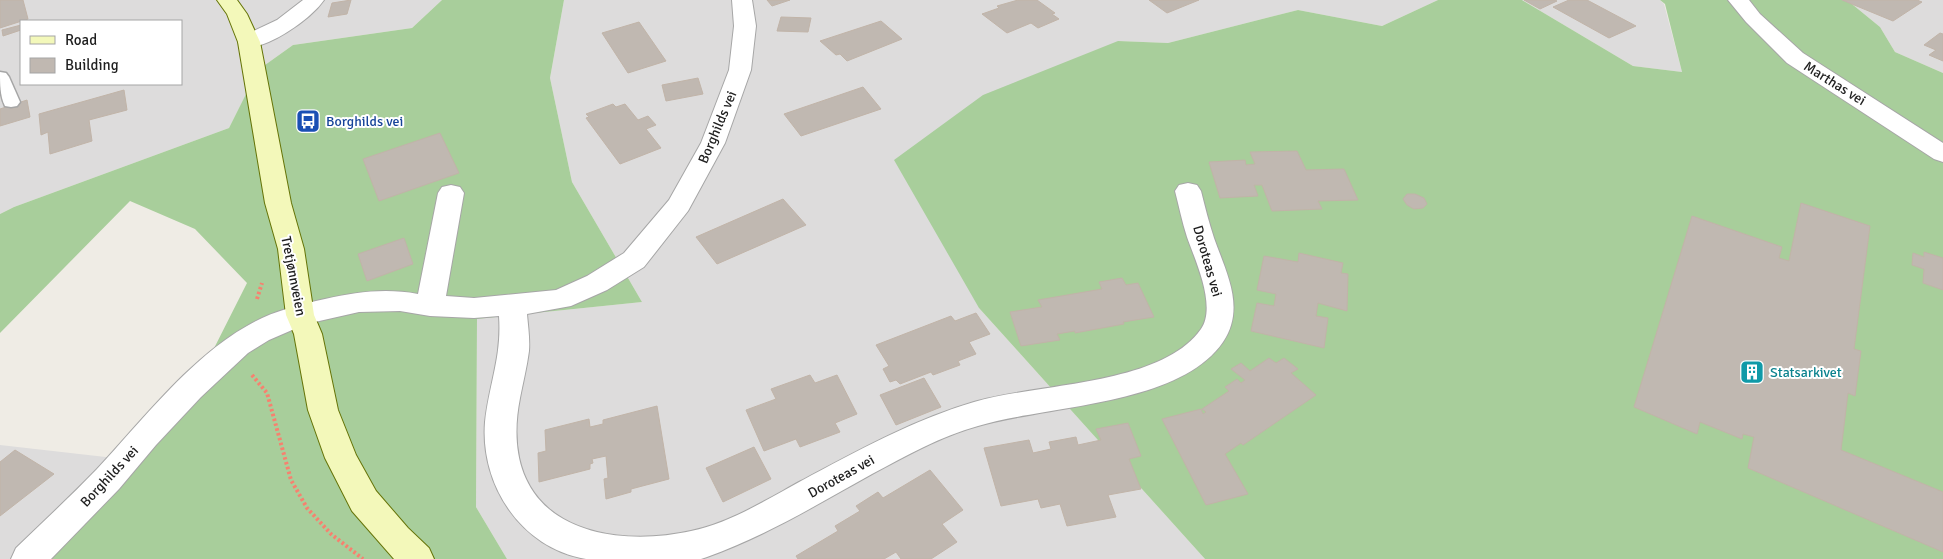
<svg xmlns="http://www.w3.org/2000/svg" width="1943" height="559" font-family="Signika,sans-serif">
	<rect width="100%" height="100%" fill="#efece5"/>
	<!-- residential -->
	<g fill="#dddcdc" fill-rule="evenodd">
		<path d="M 0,0 L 442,0 L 412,28 L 293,45 L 258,70 L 229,128 L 14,207 L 0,214 ZM 21,21 L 181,21 L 181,84 L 21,84 Z"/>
		<path d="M 564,0 L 1438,0 L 1382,26 L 1298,10 L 1168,43 L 1118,41 L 979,308 L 1205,559 L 507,559 L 476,507 L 477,319 L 642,302 L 572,182 L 550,78 Z"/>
		<path d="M 1522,0 L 1660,0 L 1664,4 L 1682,72 L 1633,66 Z"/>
		<path d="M 1847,0 L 1943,0 L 1943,73 L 1895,52 L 1880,27 Z"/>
		<path d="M 0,445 L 132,460 L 45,559 L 0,559 Z"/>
	</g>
	<!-- forest -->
	<g fill="#a8ce9b">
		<path d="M 442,0 L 564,0 L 550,78 L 572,182 L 642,302 L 477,319 L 476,507 L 507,559 L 45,559 L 198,380 L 247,283 L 195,229 L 130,201 L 0,333 L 0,214 L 14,207 L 229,128 L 258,70 L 293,45 L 412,28 Z"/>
		<path d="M 1438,0 L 1522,0 L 1633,66 L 1682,72 L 1665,4 L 1660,0 L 1847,0 L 1880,27 L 1895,52 L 1943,73 L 1943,559 L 1205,559 L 979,308 L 894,160 L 983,95 L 1118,41 L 1168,43 L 1298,10 L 1382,26 Z"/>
	</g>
	<!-- building -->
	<g fill="#c0b8b1" stroke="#c1b4a8">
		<path d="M 0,0 L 23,0 L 28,19 L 0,28 Z"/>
		<path d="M 351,0 L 347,14 L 328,17 L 332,3 Z"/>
		<path d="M 767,0 L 790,0 L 772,6 Z"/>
		<path d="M 1018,0 L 1037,0 L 1055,13 L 1052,14 L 1059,19 L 1038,28 L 1031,23 L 1007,33 L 982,14 L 999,8 L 997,6 Z"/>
		<path d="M 1149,0 L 1199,0 L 1167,13 Z"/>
		<path d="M 1524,0 L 1555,0 L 1557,1 L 1540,9 Z"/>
		<path d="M 1569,0 L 1587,0 L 1636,26 L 1609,38 L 1553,7 Z"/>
		<path d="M 1842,0 L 1917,0 L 1922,2 L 1893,21 Z"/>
		<path d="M 781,17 L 811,18 L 808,32 L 777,31 Z"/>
		<path d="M 881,21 L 902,39 L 847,61 L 840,54 L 836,55 L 820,41 Z"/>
		<path d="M 639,22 L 666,61 L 628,73 L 602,33 Z"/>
		<path d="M 21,25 L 21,30 L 3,36 L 2,30 Z"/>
		<path d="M 1940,33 L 1943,34 L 1943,61 L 1929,55 L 1936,50 L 1924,45 Z"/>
		<path d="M 698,78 L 703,94 L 666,101 L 662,85 Z"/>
		<path d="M 863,87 L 881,109 L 801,136 L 784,114 Z"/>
		<path d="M 124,90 L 127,110 L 89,120 L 92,141 L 50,154 L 48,132 L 41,135 L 39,114 Z"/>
		<path d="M 27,100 L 30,117 L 0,126 L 0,109 Z"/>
		<path d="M 613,104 L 616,107 L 625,104 L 638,120 L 648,116 L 656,125 L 646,129 L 661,148 L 620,164 L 586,118 L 589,117 L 586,114 Z"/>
		<path d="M 440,133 L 459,173 L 379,201 L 363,159 Z"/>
		<path d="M 1297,151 L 1306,170 L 1344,169 L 1358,200 L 1318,201 L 1322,209 L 1272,211 L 1262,185 L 1254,185 L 1258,196 L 1220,198 L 1209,162 L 1245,160 L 1246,165 L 1255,164 L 1250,152 Z"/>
		<path d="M 1407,194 L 1415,194 L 1424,198 L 1427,204 L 1423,208 L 1414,209 L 1407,205 L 1403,199 Z"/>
		<path d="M 783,199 L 806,225 L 717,264 L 696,237 Z"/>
		<path d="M 1801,203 L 1870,226 L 1854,349 L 1861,351 L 1855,396 L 1848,393 L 1841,450 L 1943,492 L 1943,552 L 1748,468 L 1754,437 L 1743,434 L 1742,439 L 1700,422 L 1697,434 L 1634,407 L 1692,216 L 1782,247 L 1779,258 L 1789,261 Z"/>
		<path d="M 404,238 L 413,264 L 367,281 L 358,254 Z"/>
		<path d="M 1924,252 L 1943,258 L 1943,290 L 1923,283 L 1924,269 L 1912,265 L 1913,253 L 1924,257 Z"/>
		<path d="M 1299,253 L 1343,263 L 1341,273 L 1348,274 L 1347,311 L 1318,303 L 1316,316 L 1328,318 L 1324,348 L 1251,331 L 1257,303 L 1274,306 L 1276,294 L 1257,290 L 1264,256 L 1298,262 Z"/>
		<path d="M 1122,278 L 1126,285 L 1138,283 L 1154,317 L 1123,322 L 1124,324 L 1075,333 L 1075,331 L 1057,334 L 1060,340 L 1021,346 L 1010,312 L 1042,307 L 1038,300 L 1102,289 L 1099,282 Z"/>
		<path d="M 976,313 L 990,334 L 969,342 L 976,354 L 958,361 L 960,365 L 933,375 L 931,372 L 900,384 L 896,380 L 890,382 L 883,369 L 889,366 L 876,345 L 951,316 L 955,321 Z"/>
		<path d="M 1269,358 L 1276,363 L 1284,358 L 1298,369 L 1291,373 L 1316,395 L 1243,445 L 1241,443 L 1225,454 L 1248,494 L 1206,505 L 1162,419 L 1201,409 L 1203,414 L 1206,412 L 1202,409 L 1229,391 L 1225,387 L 1237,379 L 1241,383 L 1245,380 L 1231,369 L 1241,363 L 1250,371 Z"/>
		<path d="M 810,375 L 815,383 L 837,375 L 857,414 L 835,423 L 840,432 L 800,447 L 796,439 L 764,451 L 746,410 L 776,399 L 771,389 Z"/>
		<path d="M 924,378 L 941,407 L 896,425 L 880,395 Z"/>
		<path d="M 657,406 L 669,479 L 631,489 L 631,492 L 606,499 L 604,479 L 608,478 L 606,456 L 592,459 L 593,463 L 590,464 L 590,469 L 539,482 L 538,453 L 546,451 L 545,430 L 589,419 L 590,427 L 603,424 L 603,420 Z"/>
		<path d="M 1128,423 L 1141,456 L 1129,459 L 1141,489 L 1108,495 L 1116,517 L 1067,526 L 1060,504 L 1041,508 L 1038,499 L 1001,506 L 984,448 L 1029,440 L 1033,453 L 1051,449 L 1049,442 L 1076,437 L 1078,445 L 1101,440 L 1096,429 Z"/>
		<path d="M 754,447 L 771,479 L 723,502 L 706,468 Z"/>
		<path d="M 15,450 L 54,474 L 0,516 L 0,462 Z"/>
		<path d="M 930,470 L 963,510 L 942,524 L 957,542 L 931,559 L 901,559 L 896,552 L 884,559 L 798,559 L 796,556 L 838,531 L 835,526 L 860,511 L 856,506 L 878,492 L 883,498 Z"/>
	</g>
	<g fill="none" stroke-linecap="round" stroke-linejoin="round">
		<!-- lane casing -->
		<g stroke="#a6a6a6" stroke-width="3">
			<path id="lane" d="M 0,72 L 6,73 L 9,77 L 20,102 L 17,106 L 11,107 L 5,106 C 0,96 0,84 0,72 Z"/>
		</g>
		<!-- street casing -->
		<g stroke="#a6a6a6" stroke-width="2">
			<g id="street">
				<path d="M 303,0 L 324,0 C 311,19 265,52 241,47 L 238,42 L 241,37 L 277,20 Z"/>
				<path d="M 732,0 L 752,0 L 756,26 L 751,70 L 725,143 L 688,211 L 644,267 L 607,290 L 571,306 L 527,314 C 528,326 530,339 529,351 C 527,367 523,382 520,398 C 512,438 516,481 549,509 C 586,540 646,541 691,531 C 730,523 766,500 801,481 C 857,451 913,420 974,402 C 1037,383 1161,386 1201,329 C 1217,306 1195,260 1187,237 C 1182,222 1179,206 1175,191 L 1179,185 L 1188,183 L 1197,185 L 1201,191 C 1205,207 1209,223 1214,238 C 1226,272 1246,308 1223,342 C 1179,406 1047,405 978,426 C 941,436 906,456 872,474 C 818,504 766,536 707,557 L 701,559 C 674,559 647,559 620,559 C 609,559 597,559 586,559 C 521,548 480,485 485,422 C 489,384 502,357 499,316 L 474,318 L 430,316 L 400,311 L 359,312 L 306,324 L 269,340 L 248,353 L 201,397 L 156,445 L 119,489 L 51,559 L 11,559 L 16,548 C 43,522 71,496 97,469 C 141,422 190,358 247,326 C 270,312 298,305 325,299 C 356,292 386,288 418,294 L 438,193 L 442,187 L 451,185 L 460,187 L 464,193 L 446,296 L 474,298 L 556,290 L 587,276 L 624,253 L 669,200 L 701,143 L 729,70 L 734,26 Z"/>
				<path d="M 1728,0 L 1749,0 L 1760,14 L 1803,53 L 1943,143 L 1943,162 L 1934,159 L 1787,63 L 1746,22 Z"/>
			</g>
		</g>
		<!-- secondary casing -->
		<g stroke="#657407" stroke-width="2">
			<path id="secondary" d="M 217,0 L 237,0 L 247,14 L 260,42 L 291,203 L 304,249 L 314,315 L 322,334 L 338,410 L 356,455 L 376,491 L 408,528 L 429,548 L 434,559 L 394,559 L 352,511 L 325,458 L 308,410 L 294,334 L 286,315 L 278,249 L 265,203 L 238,42 L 227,14 Z"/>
		</g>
		<!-- path -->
		<g stroke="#f7816f" stroke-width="4" stroke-dasharray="2.5 2.5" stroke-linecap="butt">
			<path d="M 257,299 L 262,283"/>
			<path d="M 252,375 L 267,393 L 291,480 L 307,508 L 331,534 L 363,559"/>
		</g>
		<!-- lane -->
		<use href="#lane" fill="#fff" fill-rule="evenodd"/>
		<!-- street -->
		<use href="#street" fill="#fff" fill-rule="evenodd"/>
		<!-- secondary -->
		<use href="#secondary" fill="#f3f8ba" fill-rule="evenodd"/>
	</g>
	<!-- icons -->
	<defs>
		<g id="bus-square" transform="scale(1.25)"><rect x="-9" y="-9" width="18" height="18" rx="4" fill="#1a4fb4" stroke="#fff"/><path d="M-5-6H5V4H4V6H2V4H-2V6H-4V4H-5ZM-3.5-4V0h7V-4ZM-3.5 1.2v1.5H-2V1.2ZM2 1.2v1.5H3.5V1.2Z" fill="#fff"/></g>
		<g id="building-square" transform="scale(1.25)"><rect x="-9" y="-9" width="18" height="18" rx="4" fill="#0f9aa8" stroke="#fff"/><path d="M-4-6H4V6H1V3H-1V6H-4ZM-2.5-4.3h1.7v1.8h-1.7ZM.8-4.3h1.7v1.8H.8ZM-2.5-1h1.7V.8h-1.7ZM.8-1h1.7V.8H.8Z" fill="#fff"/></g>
	</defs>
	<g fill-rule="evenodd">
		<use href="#bus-square" x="308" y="121"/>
		<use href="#building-square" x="1752" y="372"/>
	</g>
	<g text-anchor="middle" stroke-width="4" stroke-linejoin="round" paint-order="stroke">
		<!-- street labels -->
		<g font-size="14" fill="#1f1f1f" stroke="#fff">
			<text transform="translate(1835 83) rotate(32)" y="5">Marthas vei</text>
			<text transform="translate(717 127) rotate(-67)" y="5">Borghilds vei</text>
			<text transform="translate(1208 261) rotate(74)" y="5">Doroteas vei</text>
			<text transform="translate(294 276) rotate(79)" y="5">Tretjønnveien</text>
			<text transform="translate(109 476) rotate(-47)" y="5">Borghilds vei</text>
			<text transform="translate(841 476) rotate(-29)" y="5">Doroteas vei</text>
		</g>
		<!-- transit labels -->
		<g font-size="14" fill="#164399" stroke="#fff" text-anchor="start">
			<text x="326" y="126">Borghilds vei</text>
		</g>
		<!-- culture labels -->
		<g font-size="14" fill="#0d838f" stroke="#fff" text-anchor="start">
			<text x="1770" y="377">Statsarkivet</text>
		</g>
	</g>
	<!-- legend -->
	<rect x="20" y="20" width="162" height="65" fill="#ffffff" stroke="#a5a5a5"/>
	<rect x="30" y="36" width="25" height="8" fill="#f3f8ba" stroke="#a5a5a5"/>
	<text x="65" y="45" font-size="15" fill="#1f1f1f">Road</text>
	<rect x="30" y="58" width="25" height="15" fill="#c0b8b1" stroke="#a5a5a5"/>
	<text x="65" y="70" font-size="15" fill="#1f1f1f">Building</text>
</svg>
